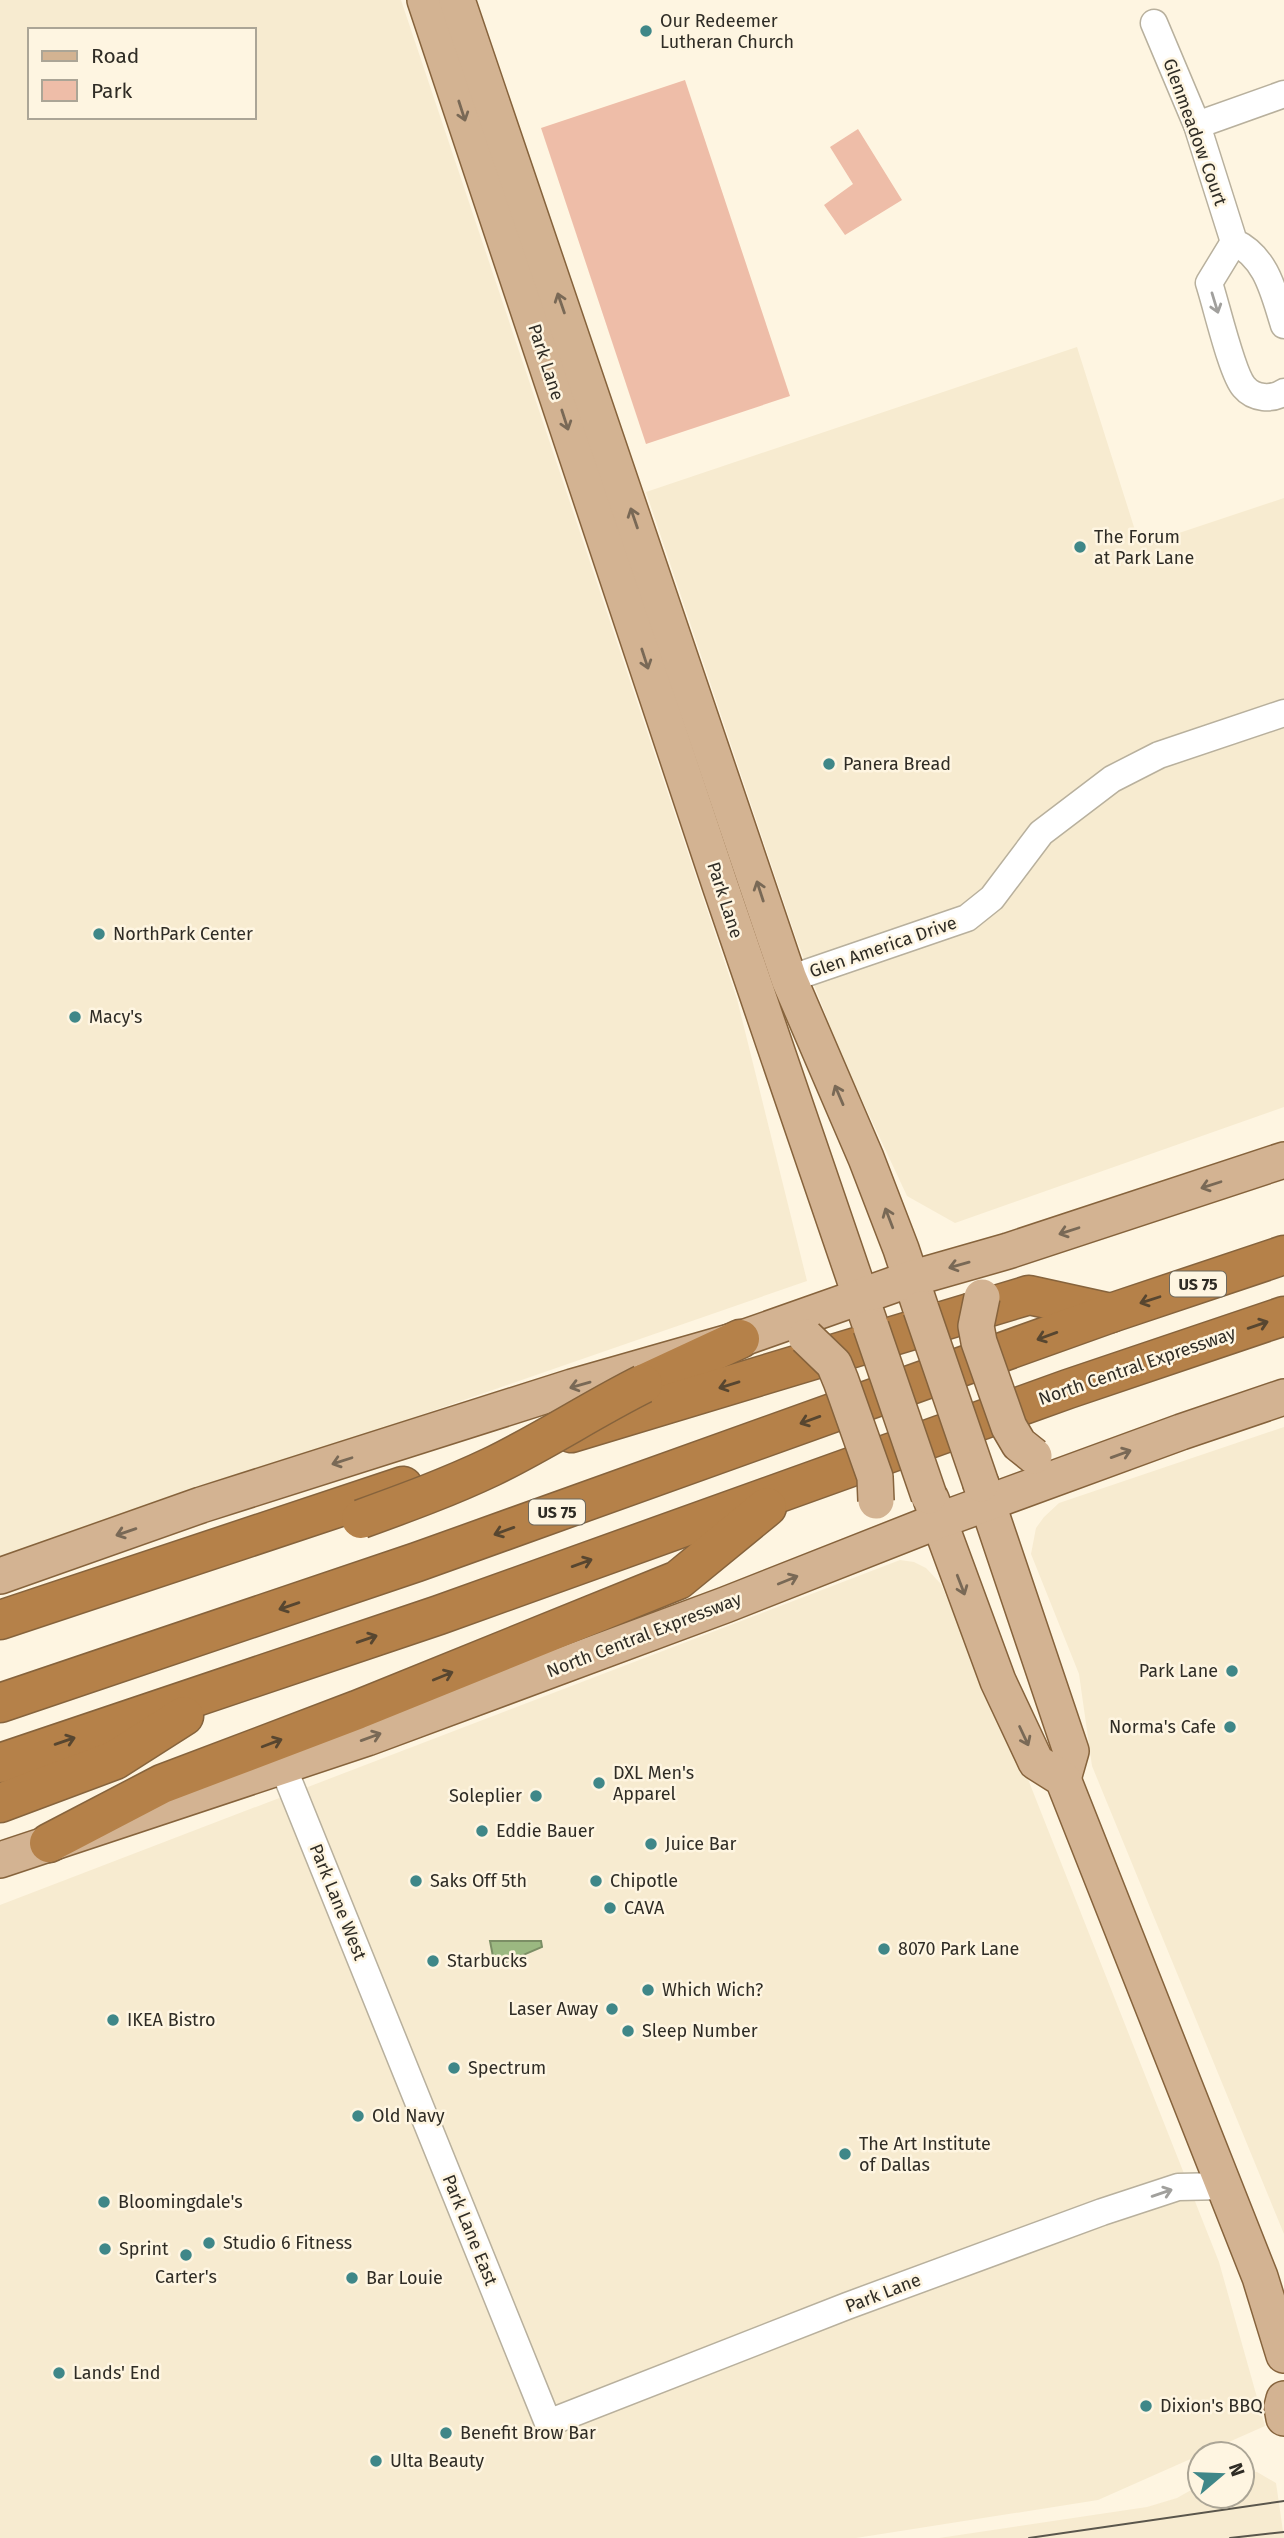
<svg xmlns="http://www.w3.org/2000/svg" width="1284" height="2538" font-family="'Fira Sans',sans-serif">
	<rect width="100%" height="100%" fill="#fef5e1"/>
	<!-- built -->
	<g fill="#f7ebd0" fill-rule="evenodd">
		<path d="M 0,0 L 401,0 L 737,999 L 807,1281 L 0,1561 ZM 30,30 L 254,30 L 254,117 L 30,117 Z"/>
		<path d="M 1077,347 L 1140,546 L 1284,498 L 1284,1107 L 955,1223 L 907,1196 L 842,1057 L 796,938 L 646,492 Z"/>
		<path d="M 1284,1427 L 1284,2234 L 1092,1766 L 1079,1674 L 1031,1554 L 1036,1528 L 1044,1517 L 1059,1503 Z"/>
		<path d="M 900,1560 L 914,1562 L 926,1568 L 941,1584 L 987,1693 L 1020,1759 L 1219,2262 L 1265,2426 L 1098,2500 L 856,2538 L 0,2538 L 0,1905 Z"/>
		<path d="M 1242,2470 L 1257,2472 L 1276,2483 L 1284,2538 L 939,2538 L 1147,2507 L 1177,2498 L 1200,2485 L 1200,2496 L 1242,2496 Z"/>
	</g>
	<!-- green -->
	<g fill="#eebda8">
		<path d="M 685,80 L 790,396 L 646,444 L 541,128 Z"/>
		<path d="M 858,129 L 902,200 L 845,235 L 824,205 L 853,184 L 830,147 Z"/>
	</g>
	<!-- water -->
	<path fill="#9bb881" stroke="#7b8e65" stroke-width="2" d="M 490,1941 L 541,1941 L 542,1947 L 495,1967 Z"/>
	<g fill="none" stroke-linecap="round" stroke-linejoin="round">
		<!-- minor casing -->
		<g stroke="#b8b09d" stroke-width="29">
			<g id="minor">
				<path d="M 1154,23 L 1197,125 L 1234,242 C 1267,257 1274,294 1284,325"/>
				<path d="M 1197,125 L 1284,94"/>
				<path d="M 1234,242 L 1209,283 C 1216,304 1232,374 1244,387 C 1254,399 1272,400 1284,392"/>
				<path d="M 789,979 L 967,918 L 992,898 L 1041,833 L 1112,779 L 1159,755 L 1284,713"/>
				<path d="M 283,1767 L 548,2423 L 847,2306 L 1102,2212 L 1178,2187 L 1224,2186"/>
			</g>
		</g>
		<!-- major casing -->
		<g stroke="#86633c" stroke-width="38">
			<g id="major">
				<path d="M 425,0 L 720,885 L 871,1327"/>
				<path d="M 457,0 L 789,979 L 866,1158 L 901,1249 L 921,1309"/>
				<path d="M 981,1484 L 1071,1751 L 1063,1779"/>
				<path d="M 931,1499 L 998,1681 L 1036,1762 L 1063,1779 L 1260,2277 L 1284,2355"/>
				<path d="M 0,1576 L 201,1505 L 572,1387 L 740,1339 L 910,1279 L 1008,1251 L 1284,1160"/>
				<path d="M 0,1860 L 367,1738 L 725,1605 L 938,1521 L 1181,1432 L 1284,1397"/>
				<path d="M 1284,2399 L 1282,2407 L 1284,2418"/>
			</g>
		</g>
		<!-- highway casing -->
		<g stroke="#86633c" stroke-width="41">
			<g id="highway">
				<path d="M 643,1384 L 740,1339"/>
				<path d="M 571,1433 L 1029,1295 L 1111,1313"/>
				<path d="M 0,1620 L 403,1486"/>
				<path d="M 0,1703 L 417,1562 L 1111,1313 L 1284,1255"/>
				<path d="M 0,1763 L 439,1615 L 1068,1389 L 1284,1316"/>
				<path d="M 0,1803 L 115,1760 L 184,1716"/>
				<path d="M 49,1843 L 162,1784 L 357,1710 L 678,1580 L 767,1507"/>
			</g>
		</g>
		<!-- minor -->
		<use href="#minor" stroke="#fff" stroke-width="26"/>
		<!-- major -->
		<use href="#major" stroke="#d3b392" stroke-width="35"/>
		<!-- highway -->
		<use href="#highway" stroke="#b58149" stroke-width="38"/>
		<!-- tram -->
		<g stroke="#5a564c" stroke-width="2">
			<path d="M 1029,2538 L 1284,2501"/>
			<path d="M 1230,2538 L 1284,2532"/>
		</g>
		<!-- major-bridge casing -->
		<g stroke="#86633c" stroke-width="38" stroke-linecap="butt">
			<g id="major-bridge">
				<path d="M 982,1297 L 976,1326 L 979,1342 L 1009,1427 L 1019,1444 L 1034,1456"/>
				<path d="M 921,1309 L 981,1484"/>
				<path d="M 871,1327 L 929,1496"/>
				<path d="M 806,1337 L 834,1364 L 841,1381 L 875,1477 L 876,1501"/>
			</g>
		</g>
		<!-- highway-bridge casing -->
		<g stroke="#86633c" stroke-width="41" stroke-linecap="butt">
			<path id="highway-bridge" d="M 361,1519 C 405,1503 449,1487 491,1467 C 543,1442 591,1410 643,1384"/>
		</g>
		<!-- major-bridge -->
		<use href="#major-bridge" stroke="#d3b392" stroke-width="35"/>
		<!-- highway-bridge -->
		<use href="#highway-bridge" stroke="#b58149" stroke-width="38"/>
	</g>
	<!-- one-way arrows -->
	<defs><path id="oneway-shaft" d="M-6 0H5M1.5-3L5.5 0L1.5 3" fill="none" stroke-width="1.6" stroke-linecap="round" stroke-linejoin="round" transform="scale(1.75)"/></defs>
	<g stroke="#796956">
		<use href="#oneway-shaft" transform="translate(462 111) rotate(72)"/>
		<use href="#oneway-shaft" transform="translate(561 303) rotate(-109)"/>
		<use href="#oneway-shaft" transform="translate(565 420) rotate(72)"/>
		<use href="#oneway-shaft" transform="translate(634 518) rotate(-109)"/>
		<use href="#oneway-shaft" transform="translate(645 659) rotate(72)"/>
		<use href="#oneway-shaft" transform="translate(760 891) rotate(-108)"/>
		<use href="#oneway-shaft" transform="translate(839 1095) rotate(-113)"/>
		<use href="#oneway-shaft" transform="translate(1211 1185) rotate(162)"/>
		<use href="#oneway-shaft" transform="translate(889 1218) rotate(-111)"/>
		<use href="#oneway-shaft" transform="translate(1069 1231) rotate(162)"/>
		<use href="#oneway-shaft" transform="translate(959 1265) rotate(164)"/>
		<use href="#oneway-shaft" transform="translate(580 1385) rotate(164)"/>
		<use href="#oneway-shaft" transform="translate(1121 1454) rotate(-20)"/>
		<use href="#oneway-shaft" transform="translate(342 1461) rotate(162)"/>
		<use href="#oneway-shaft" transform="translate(126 1532) rotate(161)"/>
		<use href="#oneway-shaft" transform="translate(788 1580) rotate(-22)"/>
		<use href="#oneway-shaft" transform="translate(961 1585) rotate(69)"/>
		<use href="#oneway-shaft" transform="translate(1024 1736) rotate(65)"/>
		<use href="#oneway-shaft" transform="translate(371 1737) rotate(-20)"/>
	</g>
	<g stroke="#a1a09d">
		<use href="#oneway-shaft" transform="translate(1215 303) rotate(73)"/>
		<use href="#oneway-shaft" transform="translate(1162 2193) rotate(-19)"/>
	</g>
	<g stroke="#574630">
		<use href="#oneway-shaft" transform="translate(1150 1300) rotate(162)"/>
		<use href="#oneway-shaft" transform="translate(1258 1325) rotate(-19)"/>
		<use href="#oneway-shaft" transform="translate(1047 1336) rotate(160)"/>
		<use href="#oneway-shaft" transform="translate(729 1385) rotate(163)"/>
		<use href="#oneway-shaft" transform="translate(810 1420) rotate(160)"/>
		<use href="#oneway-shaft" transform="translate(504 1531) rotate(160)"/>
		<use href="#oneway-shaft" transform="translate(582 1563) rotate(-20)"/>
		<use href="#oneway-shaft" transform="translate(289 1606) rotate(161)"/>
		<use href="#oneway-shaft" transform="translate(367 1639) rotate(-19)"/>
		<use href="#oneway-shaft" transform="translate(443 1676) rotate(-22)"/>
		<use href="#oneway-shaft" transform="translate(65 1741) rotate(-19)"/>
		<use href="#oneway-shaft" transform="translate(272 1743) rotate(-21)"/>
	</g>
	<!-- markers -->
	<g fill="#3f8788" stroke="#fef5e1" stroke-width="2.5">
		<circle cx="646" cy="31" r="7"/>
		<circle cx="1080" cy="547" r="7"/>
		<circle cx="829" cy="764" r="7"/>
		<circle cx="99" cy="934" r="7"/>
		<circle cx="75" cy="1017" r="7"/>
		<circle cx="1232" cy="1671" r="7"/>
		<circle cx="1230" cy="1727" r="7"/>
		<circle cx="599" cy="1783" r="7"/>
		<circle cx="536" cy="1796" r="7"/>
		<circle cx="482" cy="1831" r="7"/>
		<circle cx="651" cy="1844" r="7"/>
		<circle cx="416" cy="1881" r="7"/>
		<circle cx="596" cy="1881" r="7"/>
		<circle cx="610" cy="1908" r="7"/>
		<circle cx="884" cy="1949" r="7"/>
		<circle cx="433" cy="1961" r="7"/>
		<circle cx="648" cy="1990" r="7"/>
		<circle cx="612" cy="2009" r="7"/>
		<circle cx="113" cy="2020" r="7"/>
		<circle cx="628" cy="2031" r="7"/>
		<circle cx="454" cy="2068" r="7"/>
		<circle cx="358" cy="2116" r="7"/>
		<circle cx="845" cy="2154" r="7"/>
		<circle cx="104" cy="2202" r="7"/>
		<circle cx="209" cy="2243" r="7"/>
		<circle cx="105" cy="2249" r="7"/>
		<circle cx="186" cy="2255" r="7"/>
		<circle cx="352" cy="2278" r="7"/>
		<circle cx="59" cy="2373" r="7"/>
		<circle cx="1146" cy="2406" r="7"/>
		<circle cx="446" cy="2433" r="7"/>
		<circle cx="376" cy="2461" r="7"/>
	</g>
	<g text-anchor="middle" stroke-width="5" stroke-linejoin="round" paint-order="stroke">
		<!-- shield labels -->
		<g fill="#fef5e1" stroke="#6d685d" stroke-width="2">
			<rect x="1170" y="1271.5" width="56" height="25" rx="5"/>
			<rect x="529" y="1499.5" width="56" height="25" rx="5"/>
		</g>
		<g font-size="16" font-weight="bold" fill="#2f2c25">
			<text x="1198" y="1290">US 75</text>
			<text x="557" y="1518">US 75</text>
		</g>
		<!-- poi labels -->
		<g font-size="18" fill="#2f2c25" stroke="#fef5e1" text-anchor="start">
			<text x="660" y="27">Our Redeemer<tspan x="660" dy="21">Lutheran Church</tspan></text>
			<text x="1094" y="543">The Forum<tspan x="1094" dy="21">at Park Lane</tspan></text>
			<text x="843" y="770">Panera Bread</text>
			<text x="113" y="940">NorthPark Center</text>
			<text x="89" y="1023">Macy's</text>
			<text x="1218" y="1677" text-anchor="end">Park Lane</text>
			<text x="1216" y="1733" text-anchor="end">Norma's Cafe</text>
			<text x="613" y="1779">DXL Men's<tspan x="613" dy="21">Apparel</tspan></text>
			<text x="522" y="1802" text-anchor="end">Soleplier</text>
			<text x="496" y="1837">Eddie Bauer</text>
			<text x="665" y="1850">Juice Bar</text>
			<text x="430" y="1887">Saks Off 5th</text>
			<text x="610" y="1887">Chipotle</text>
			<text x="624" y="1914">CAVA</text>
			<text x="898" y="1955">8070 Park Lane</text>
			<text x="447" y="1967">Starbucks</text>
			<text x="662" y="1996">Which Wich?</text>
			<text x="598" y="2015" text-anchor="end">Laser Away</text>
			<text x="127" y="2026">IKEA Bistro</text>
			<text x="642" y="2037">Sleep Number</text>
			<text x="468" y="2074">Spectrum</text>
			<text x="372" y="2122">Old Navy</text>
			<text x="859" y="2150">The Art Institute<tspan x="859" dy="21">of Dallas</tspan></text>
			<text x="118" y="2208">Bloomingdale's</text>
			<text x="223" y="2249">Studio 6 Fitness</text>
			<text x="119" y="2255">Sprint</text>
			<text x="186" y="2283" text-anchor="middle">Carter's</text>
			<text x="366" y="2284">Bar Louie</text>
			<text x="73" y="2379">Lands' End</text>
			<text x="1160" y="2412">Dixion's BBQ</text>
			<text x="460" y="2439">Benefit Brow Bar</text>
			<text x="390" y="2467">Ulta Beauty</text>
		</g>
		<!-- street labels -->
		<g font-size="18" fill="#2f2c25" stroke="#fef5e1">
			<text transform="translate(1195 132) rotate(70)" y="6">Glenmeadow Court</text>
			<text transform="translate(546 362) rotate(72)" y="6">Park Lane</text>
			<text transform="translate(725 900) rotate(72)" y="6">Park Lane</text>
			<text transform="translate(883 947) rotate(-19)" y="6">Glen America Drive</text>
			<text transform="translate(1137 1366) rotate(-19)" y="6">North Central Expressway</text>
			<text transform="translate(644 1635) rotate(-21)" y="6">North Central Expressway</text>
			<text transform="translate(338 1902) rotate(68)" y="6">Park Lane West</text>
			<text transform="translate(470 2230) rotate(68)" y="6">Park Lane East</text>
			<text transform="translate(883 2293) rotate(-21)" y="6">Park Lane</text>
		</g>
	</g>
	<!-- legend -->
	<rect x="28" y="28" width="228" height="91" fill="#fef5e1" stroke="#aba596" stroke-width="2"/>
	<rect x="42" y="51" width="35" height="10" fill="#d3b392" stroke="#aba596" stroke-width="2"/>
	<text x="91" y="63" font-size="21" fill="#2f2c25">Road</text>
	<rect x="42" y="80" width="35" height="21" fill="#eebda8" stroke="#aba596" stroke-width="2"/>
	<text x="91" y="98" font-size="21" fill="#2f2c25">Park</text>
	<!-- north arrow -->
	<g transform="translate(1221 2475) rotate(71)"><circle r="33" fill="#fef5e1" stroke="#aba596" stroke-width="2"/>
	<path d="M0-5L12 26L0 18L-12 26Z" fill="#3f8788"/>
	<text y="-10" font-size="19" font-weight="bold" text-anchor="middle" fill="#2f2c25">N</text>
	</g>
</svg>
